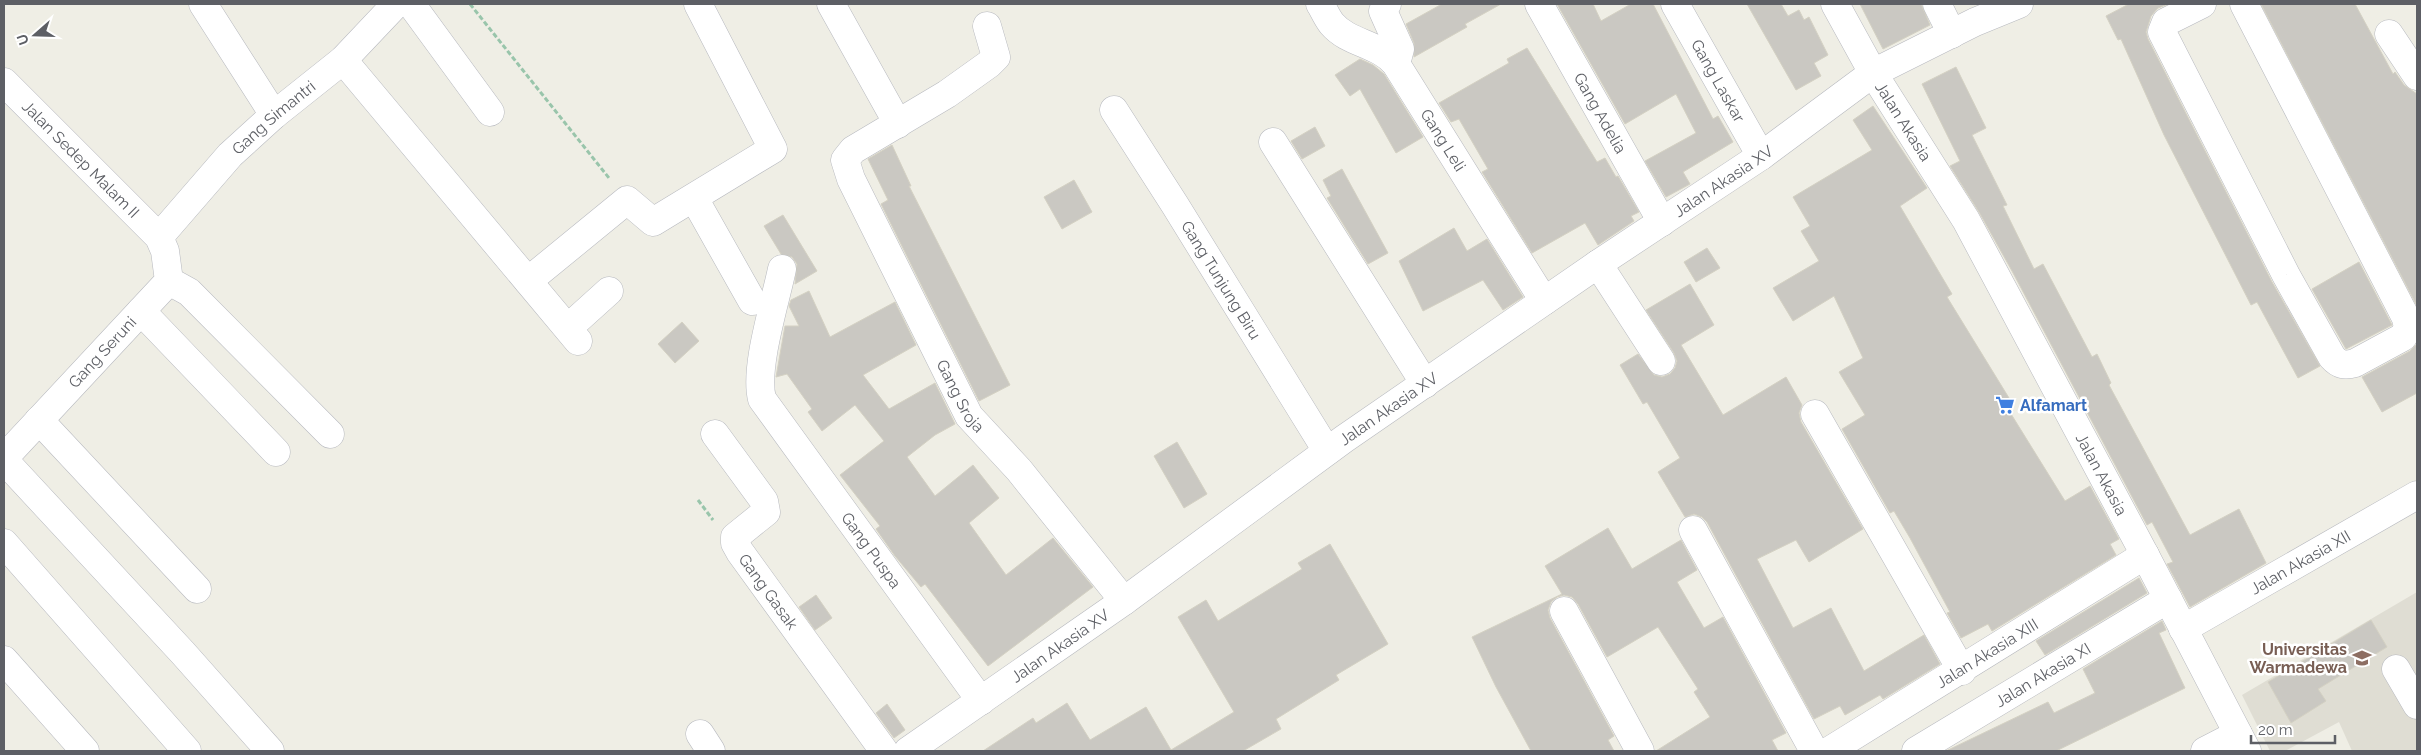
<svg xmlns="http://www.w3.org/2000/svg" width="2421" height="755" font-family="Raleway,sans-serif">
	<rect width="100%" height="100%" fill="#efeee5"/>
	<!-- education -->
	<path fill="#dfddd3" d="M 2417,592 L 2417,751 L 2352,751 L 2339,722 L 2285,751 L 2270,751 L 2242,695 Z"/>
	<!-- building -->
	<g fill="#cac8c2" stroke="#d4d1c3">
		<path d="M 1442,4 L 1501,4 L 1465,24 L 1467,27 L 1414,57 L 1414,43 L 1406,24 Z"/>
		<path d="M 1557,4 L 1593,4 L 1601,21 L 1631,4 L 1653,4 L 1713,119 L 1718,116 L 1733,142 L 1683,172 L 1690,184 L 1666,197 L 1645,161 L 1696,133 L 1676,94 L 1625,124 Z"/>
		<path d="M 1747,4 L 1781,4 L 1788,16 L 1799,10 L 1804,20 L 1809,17 L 1828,55 L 1814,63 L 1821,76 L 1796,90 Z"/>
		<path d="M 1860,4 L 1921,4 L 1930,25 L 1883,49 Z"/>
		<path d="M 2129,4 L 2168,4 L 2158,8 L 2151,16 L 2146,32 L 2148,39 L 2272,282 L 2320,366 L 2298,378 L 2257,302 L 2251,305 L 2164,135 L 2121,39 L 2118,40 L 2106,16 Z"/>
		<path d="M 2261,4 L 2355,4 L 2393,74 L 2395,72 L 2404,85 L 2417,94 L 2417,306 Z"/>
		<path d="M 1527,48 L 1597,162 L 1605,158 L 1616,177 L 1618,176 L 1639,212 L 1631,216 L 1634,221 L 1598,245 L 1585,223 L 1532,253 L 1482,172 L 1488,169 L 1459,119 L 1451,122 L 1439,103 L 1509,63 L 1507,59 Z"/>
		<path d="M 1360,59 L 1373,65 L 1384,74 L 1423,137 L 1396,153 L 1360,89 L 1350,96 L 1335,75 Z"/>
		<path d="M 1956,67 L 1986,128 L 1972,135 L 2007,205 L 2003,206 L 2034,269 L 2043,264 L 2092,357 L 2097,354 L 2111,383 L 2109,385 L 2190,535 L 2239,509 L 2266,563 L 2190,607 L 2167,564 L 2173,562 L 2152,522 L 2147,525 L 2012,271 L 1979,212 L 1950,166 L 1960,161 L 1922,84 Z"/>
		<path d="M 1873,106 L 1927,188 L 1900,206 L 1952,294 L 1947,297 L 2009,398 L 2003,401 L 2065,501 L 2090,486 L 2119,539 L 2110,544 L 2116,555 L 1992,631 L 1988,624 L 1961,638 L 1947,613 L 1950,612 L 1910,538 L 1894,511 L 1890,513 L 1842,429 L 1865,415 L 1839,372 L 1863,358 L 1834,296 L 1793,321 L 1773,288 L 1819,261 L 1801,231 L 1810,226 L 1793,197 L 1872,150 L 1853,120 Z"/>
		<path d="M 1315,127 L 1325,146 L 1302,159 L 1291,141 Z"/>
		<path d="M 892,145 L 911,186 L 909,186 L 1010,385 L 979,401 L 881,204 L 888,200 L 868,159 Z"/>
		<path d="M 1342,169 L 1388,253 L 1368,264 L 1327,198 L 1331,196 L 1323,180 Z"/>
		<path d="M 1074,180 L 1092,212 L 1062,229 L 1044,197 Z"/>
		<path d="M 783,215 L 817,271 L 795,284 L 797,264 L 792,257 L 781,254 L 764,226 Z"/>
		<path d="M 1454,228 L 1467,251 L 1487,239 L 1523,297 L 1503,310 L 1483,280 L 1423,311 L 1399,261 Z"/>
		<path d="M 1707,248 L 1720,268 L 1696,282 L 1684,262 Z"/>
		<path d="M 2359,262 L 2392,325 L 2346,349 L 2312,289 Z"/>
		<path d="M 1690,284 L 1714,325 L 1681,345 L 1723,415 L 1786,377 L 1802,405 L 1799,413 L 1801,422 L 1863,529 L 1809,562 L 1796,540 L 1757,559 L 1793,628 L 1831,608 L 1864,671 L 1924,635 L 1940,664 L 1883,699 L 1880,695 L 1845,715 L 1840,706 L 1814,719 L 1707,522 L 1702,517 L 1694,514 L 1685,517 L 1658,472 L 1680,458 L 1647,402 L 1643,404 L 1620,365 L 1638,354 L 1654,375 L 1662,377 L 1670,374 L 1675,368 L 1677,361 L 1674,353 L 1646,310 Z"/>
		<path d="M 809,291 L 830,337 L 895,302 L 916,345 L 863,375 L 889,409 L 935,383 L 955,424 L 935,435 L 907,457 L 935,496 L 973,465 L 999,498 L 969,523 L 1006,575 L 1053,538 L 1093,587 L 988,666 L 925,584 L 921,587 L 895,556 L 876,529 L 880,526 L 840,475 L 884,441 L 855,405 L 822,431 L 808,412 L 812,409 L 787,374 L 776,377 L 785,326 L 799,326 L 789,306 L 791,300 Z"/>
		<path d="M 682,322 L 699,341 L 675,363 L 658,344 Z"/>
		<path d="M 2417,344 L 2417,393 L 2382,412 L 2362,377 L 2410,351 Z"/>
		<path d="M 1177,442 L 1207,494 L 1184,508 L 1154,456 Z"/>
		<path d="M 1608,528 L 1632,569 L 1681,540 L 1697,570 L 1677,582 L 1704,628 L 1723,617 L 1786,733 L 1772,740 L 1778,751 L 1656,751 L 1710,717 L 1694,692 L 1698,689 L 1658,627 L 1607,657 L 1578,604 L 1572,597 L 1564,595 L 1557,597 L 1551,602 L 1548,610 L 1550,618 L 1614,736 L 1608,740 L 1614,751 L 1531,751 L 1496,687 L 1472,637 L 1562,594 L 1545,566 Z"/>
		<path d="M 1330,544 L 1388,644 L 1336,675 L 1339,680 L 1276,719 L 1281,729 L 1243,751 L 983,751 L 1033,718 L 1036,723 L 1067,703 L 1090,740 L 1146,707 L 1171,750 L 1234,712 L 1178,617 L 1206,600 L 1218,621 L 1302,569 L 1298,563 Z"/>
		<path d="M 2139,578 L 2147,593 L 2045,655 L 2036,641 Z"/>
		<path d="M 816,595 L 832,618 L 815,630 L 799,607 Z"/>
		<path d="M 2371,620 L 2387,647 L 2318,689 L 2326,701 L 2291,723 L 2268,682 Z"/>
		<path d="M 2162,621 L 2166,630 L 2159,633 L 2185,688 L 2056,751 L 1946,751 L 2048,702 L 2054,713 L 2095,693 L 2083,669 Z"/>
		<path d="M 887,704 L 905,730 L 894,738 L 876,713 Z"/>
	</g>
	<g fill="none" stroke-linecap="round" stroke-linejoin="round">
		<!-- minor casing -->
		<g stroke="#b7b9bf" stroke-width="29">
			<g id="minor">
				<path d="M 203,4 L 274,115"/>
				<path d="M 411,4 L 490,112"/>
				<path d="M 831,4 L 898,124"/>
				<path id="s1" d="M 1320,4 C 1324,10 1327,18 1332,24 C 1349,44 1379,43 1396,64 L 1544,301"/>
				<path d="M 1387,4 L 1383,11 L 1400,49 L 1396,64"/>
				<path id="s2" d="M 1539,4 L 1662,222"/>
				<path id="s3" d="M 1675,4 L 1761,156"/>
				<path id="s4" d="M 1835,4 L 1873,73 L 1966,220 L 2145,555 L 2247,751"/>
				<path d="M 1937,4 L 1952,34"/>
				<path d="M 2202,4 L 2166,22 L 2162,32 L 2286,275 L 2332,357 C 2339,365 2345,366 2355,363 L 2403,337 L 2408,328 L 2406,318 L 2244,4"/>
				<path id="s5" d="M 987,26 L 996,57 L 989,64 L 947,94 L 853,150 L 845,160 L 851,179 L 969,416 L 1019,470 L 1124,601"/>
				<path d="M 2389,34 L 2417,76"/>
				<path d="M 343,60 L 578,341"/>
				<path id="s6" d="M 4,82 L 159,237 L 165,251 L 169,281 L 4,458"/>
				<path id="s7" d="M 1114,110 L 1175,205 L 1327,451"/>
				<path d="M 1273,142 L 1425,384"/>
				<path d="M 694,198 L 752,301"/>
				<path id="s8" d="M 159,237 L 230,155 L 274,115 L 343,60 L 396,4"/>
				<path d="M 1598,264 L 1661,361"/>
				<path id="s9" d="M 782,269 C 775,303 754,368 762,399 L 981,701"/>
				<path d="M 169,281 L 189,292 L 330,434"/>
				<path d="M 528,281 L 627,200 L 653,222 L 773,149 L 698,4"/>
				<path d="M 141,311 L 276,452"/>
				<path d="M 568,328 L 609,291"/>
				<path d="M 1815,414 L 1962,671"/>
				<path d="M 39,420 L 197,589"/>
				<path id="s10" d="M 715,434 L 764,501 L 766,512 L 735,537 L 735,543 L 740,552 L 884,751"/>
				<path d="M 4,460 L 183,653 L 270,751"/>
				<path d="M 1693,530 L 1814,751"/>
				<path d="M 4,543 L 187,751"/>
				<path d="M 1564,611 L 1640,751"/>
				<path id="s11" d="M 2183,629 L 2417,495"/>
				<path d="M 4,660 L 85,751"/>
				<path d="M 2396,669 L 2417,705"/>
				<path d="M 700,734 L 711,751"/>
				<path id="s12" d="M 908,751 L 1124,601 L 1344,439 L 1598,264 L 1761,156 L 1873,73 L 1975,22 L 2019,4"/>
				<path id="s13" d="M 1829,751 L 2145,555"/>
				<path id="s14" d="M 1916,751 L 2168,599"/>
				<path d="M 2205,751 L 2238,734"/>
			</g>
		</g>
		<!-- path -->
		<g stroke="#99c5ab" stroke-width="3" stroke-dasharray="5 2.5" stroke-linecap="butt">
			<path d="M 470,4 L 609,178"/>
			<path d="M 698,500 L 713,520"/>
		</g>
		<!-- minor -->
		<use href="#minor" stroke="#fff" stroke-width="28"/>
	</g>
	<!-- icons -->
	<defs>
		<g id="supermarket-bare" transform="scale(1.5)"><path d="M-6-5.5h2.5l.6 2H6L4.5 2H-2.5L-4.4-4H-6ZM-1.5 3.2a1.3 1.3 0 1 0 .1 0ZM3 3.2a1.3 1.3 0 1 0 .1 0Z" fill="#3f7fe0" stroke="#fff" stroke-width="2.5" paint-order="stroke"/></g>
		<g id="university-bare" transform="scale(1.5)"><path d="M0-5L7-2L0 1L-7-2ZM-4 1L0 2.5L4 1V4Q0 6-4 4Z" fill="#8d6e63" stroke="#fff" stroke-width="2.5" paint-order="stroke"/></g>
	</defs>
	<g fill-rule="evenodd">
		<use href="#supermarket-bare" x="2005" y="405"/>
		<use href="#university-bare" x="2362" y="658"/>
	</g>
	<g text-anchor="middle" stroke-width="5" stroke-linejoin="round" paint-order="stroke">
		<!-- street labels -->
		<g font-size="16" fill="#5d5f65" stroke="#fff">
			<text dy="6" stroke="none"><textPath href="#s3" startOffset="88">Gang Laskar</textPath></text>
			<text dy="6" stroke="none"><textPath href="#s2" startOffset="125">Gang Adelia</textPath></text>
			<text dy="6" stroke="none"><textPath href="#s8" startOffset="166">Gang Simantri</textPath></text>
			<text dy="6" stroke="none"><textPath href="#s4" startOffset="136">Jalan Akasia</textPath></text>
			<text dy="6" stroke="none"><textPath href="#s1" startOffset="189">Gang Leli</textPath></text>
			<text dy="6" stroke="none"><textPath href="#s6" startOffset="109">Jalan Sedep Malam II</textPath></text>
			<text dy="6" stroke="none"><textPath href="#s12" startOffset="995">Jalan Akasia XV</textPath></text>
			<text dy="6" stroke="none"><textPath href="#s7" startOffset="201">Gang Tunjung Biru</textPath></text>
			<text transform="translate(102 352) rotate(-47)" y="6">Gang Seruni</text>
			<text dy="6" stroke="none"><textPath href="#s5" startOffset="479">Gang Sroja</textPath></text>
			<text dy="6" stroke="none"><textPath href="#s12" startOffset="590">Jalan Akasia XV</textPath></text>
			<text dy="6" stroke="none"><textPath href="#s4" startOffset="541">Jalan Akasia</textPath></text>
			<text dy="6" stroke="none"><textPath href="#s9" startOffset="319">Gang Puspa</textPath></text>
			<text dy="6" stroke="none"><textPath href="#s11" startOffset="135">Jalan Akasia XII</textPath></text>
			<text dy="6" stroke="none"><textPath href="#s10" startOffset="199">Gang Gasak</textPath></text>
			<text dy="6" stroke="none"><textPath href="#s12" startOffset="185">Jalan Akasia XV</textPath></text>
			<text dy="6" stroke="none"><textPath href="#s13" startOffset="186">Jalan Akasia XIII</textPath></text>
			<text dy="6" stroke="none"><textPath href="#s14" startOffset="148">Jalan Akasia XI</textPath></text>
		</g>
		<!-- shop labels -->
		<g font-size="16" font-weight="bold" fill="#366cbe" stroke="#fff" text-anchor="start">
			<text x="2020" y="411">Alfamart</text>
		</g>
		<!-- education labels -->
		<g font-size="16" font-weight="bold" fill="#785e54" stroke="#fff" text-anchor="end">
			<text x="2347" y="655">Universitas<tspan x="2347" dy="18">Warmadewa</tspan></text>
		</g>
	</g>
	<!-- border -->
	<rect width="2421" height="755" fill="none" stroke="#5d5f65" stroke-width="10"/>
	<!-- north arrow -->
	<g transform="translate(35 35) rotate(250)" stroke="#ffffff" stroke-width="4" paint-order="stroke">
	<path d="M0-4L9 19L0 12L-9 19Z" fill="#5d5f65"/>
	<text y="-8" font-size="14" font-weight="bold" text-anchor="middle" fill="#5d5f65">U</text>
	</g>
	<!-- scale -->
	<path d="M2251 735v8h84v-8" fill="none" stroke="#5d5f65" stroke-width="2.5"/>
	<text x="2258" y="735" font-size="15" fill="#5d5f65" stroke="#ffffff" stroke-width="4" paint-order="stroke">20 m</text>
</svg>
